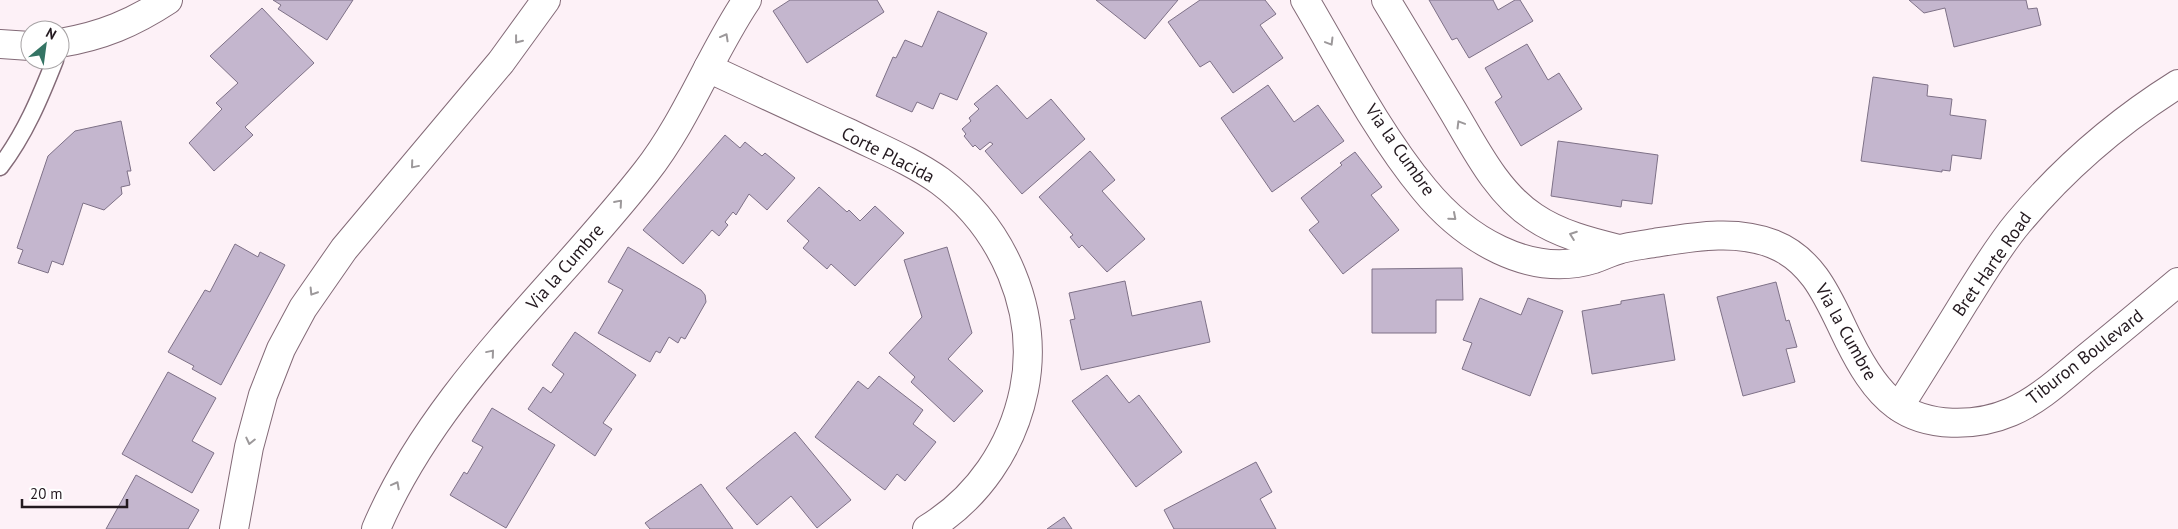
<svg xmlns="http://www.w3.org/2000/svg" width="2178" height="529" font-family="'PT Sans',sans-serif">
	<rect width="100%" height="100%" fill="#fdf1f7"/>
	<!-- building -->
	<g fill="#c4b6ce" stroke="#7e7187">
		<path d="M 273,0 L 353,0 L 327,40 L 278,9 L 281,5 Z"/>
		<path d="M 790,0 L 877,0 L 884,12 L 807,63 L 773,11 Z"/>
		<path d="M 1096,0 L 1178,0 L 1145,39 Z"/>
		<path d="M 1200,0 L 1265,0 L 1276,14 L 1260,25 L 1283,58 L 1233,93 L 1210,61 L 1200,67 L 1168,22 Z"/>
		<path d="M 1429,0 L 1493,0 L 1498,10 L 1515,0 L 1520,0 L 1533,21 L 1469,58 L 1457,38 L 1452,40 Z"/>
		<path d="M 1909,0 L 2026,0 L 2028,9 L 2037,8 L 2041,25 L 1954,47 L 1945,8 L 1924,13 Z"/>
		<path d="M 262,8 L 314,63 L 245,127 L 253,135 L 214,171 L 189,143 L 222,109 L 216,103 L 238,83 L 210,56 Z"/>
		<path d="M 938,11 L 987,33 L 957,100 L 940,93 L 933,109 L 917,102 L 912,112 L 876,96 L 893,57 L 896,58 L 905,40 L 922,47 Z"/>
		<path d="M 1527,44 L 1548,80 L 1559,73 L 1582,109 L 1521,146 L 1495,102 L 1502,97 L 1485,68 Z"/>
		<path d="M 1873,77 L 1928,85 L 1927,96 L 1952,99 L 1950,115 L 1986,120 L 1981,159 L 1952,155 L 1950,171 L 1942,170 L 1942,172 L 1861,161 Z"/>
		<path d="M 997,85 L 1027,119 L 1051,99 L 1085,139 L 1022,194 L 985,151 L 993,144 L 990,142 L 980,150 L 975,145 L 973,147 L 964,136 L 966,134 L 962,129 L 971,121 L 969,118 L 979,109 L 974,104 Z"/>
		<path d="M 1268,85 L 1294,122 L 1318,105 L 1344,141 L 1272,192 L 1221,118 Z"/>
		<path d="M 121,121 L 131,171 L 127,171 L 130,185 L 121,187 L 122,194 L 104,210 L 83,203 L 63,265 L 52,261 L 48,273 L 18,263 L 23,250 L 17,248 L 48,156 L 75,131 Z"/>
		<path d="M 725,135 L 740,148 L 745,142 L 762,156 L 765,153 L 795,178 L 767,210 L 749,194 L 736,215 L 733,212 L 725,222 L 728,225 L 719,236 L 712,230 L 683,264 L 643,230 Z"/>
		<path d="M 1558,141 L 1658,155 L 1652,204 L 1622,200 L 1621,207 L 1551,196 Z"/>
		<path d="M 1090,151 L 1115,180 L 1102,191 L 1145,239 L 1107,272 L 1082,245 L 1079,248 L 1070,237 L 1073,235 L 1039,197 Z"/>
		<path d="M 1355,152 L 1382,187 L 1371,195 L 1399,230 L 1343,274 L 1309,230 L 1319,222 L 1301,198 L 1342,165 L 1340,163 Z"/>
		<path d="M 819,187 L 847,212 L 849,210 L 860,221 L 875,206 L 904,233 L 855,286 L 831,264 L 827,269 L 803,248 L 809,241 L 787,221 Z"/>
		<path d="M 235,244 L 258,257 L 260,252 L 285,265 L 221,385 L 192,369 L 194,366 L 168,352 L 205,290 L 210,292 Z"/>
		<path d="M 628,247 L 701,290 L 705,295 L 706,302 L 685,339 L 681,337 L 678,343 L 669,337 L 660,353 L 656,351 L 650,362 L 598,333 L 623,290 L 608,282 Z"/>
		<path d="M 947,247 L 972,333 L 948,359 L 983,391 L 954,422 L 911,382 L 915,377 L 889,353 L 922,317 L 904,260 Z"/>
		<path d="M 1462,268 L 1463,300 L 1436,300 L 1436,333 L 1372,333 L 1372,269 Z"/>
		<path d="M 1125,281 L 1132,316 L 1201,301 L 1210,342 L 1081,370 L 1070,320 L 1075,319 L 1069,293 Z"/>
		<path d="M 1776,282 L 1786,321 L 1789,320 L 1797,347 L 1786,349 L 1795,382 L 1743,396 L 1717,297 Z"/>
		<path d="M 1664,294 L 1675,360 L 1592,374 L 1582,311 L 1621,304 L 1621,301 Z"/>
		<path d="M 1480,298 L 1521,315 L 1528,298 L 1563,311 L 1530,396 L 1462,369 L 1472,343 L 1463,340 Z"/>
		<path d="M 575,332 L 636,375 L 603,423 L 612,429 L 595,456 L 528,409 L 543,387 L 551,393 L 564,374 L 552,365 Z"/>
		<path d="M 168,372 L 216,398 L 192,441 L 214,453 L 192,493 L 122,454 Z"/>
		<path d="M 1107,375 L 1129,403 L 1139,395 L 1182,452 L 1136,487 L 1072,401 Z"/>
		<path d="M 879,376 L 923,410 L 913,424 L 936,442 L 905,481 L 897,474 L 885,490 L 815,437 L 858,381 L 868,389 Z"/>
		<path d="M 492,408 L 555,445 L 506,528 L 450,495 L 464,472 L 467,474 L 483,447 L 472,441 Z"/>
		<path d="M 795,432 L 851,500 L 817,528 L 791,496 L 757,525 L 726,488 Z"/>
		<path d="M 1256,462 L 1272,492 L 1260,499 L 1276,529 L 1174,529 L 1164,510 Z"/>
		<path d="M 136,475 L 199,510 L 188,529 L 106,529 Z"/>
		<path d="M 701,484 L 733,529 L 650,529 L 645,523 Z"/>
		<path d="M 1064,517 L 1072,529 L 1047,529 Z"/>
	</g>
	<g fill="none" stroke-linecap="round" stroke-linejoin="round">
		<!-- lane casing -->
		<g stroke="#836a77" stroke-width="19">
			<path id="lane" d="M 0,167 C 25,134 40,98 55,60"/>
		</g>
		<!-- street casing -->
		<g stroke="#836a77" stroke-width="30">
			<g id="street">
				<path d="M 60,43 C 102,36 133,23 168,0"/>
				<path d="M 0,44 L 30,46"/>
				<path d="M 708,68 C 755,90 802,112 849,133 C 879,148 912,161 940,181 C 1003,228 1040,311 1024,390 C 1012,448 978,498 927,529"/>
				<path d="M 1899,407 C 1921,372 1943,337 1965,301 C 1982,274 1998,247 2018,223 C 2063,169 2119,121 2178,84"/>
			</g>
		</g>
		<!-- secondary casing -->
		<g stroke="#836a77" stroke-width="30">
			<g id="secondary">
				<path d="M 1305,0 C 1341,61 1379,135 1424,189 C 1464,238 1529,279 1594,259 C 1603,256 1612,251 1621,249 C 1631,246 1643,245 1654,243 C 1693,237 1736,229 1773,244 C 1816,261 1830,303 1849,341 C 1860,363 1875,390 1896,405 C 1927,428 1976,427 2011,412 C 2039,400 2062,378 2085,359 C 2116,334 2147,308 2178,282"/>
				<path d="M 1386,0 C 1408,37 1431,74 1453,111 C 1475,148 1497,193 1534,217 C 1559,234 1590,242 1619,249"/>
				<path d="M 234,529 L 249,447 L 263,395 L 281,349 L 303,308 L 344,249 L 501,62 L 546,0"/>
				<path d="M 376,529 C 435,390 554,290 646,172 C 687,120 710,55 747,0"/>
			</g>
		</g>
		<!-- lane -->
		<use href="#lane" stroke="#fff" stroke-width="16"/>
		<!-- street -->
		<use href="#street" stroke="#fff" stroke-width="28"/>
		<!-- secondary -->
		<use href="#secondary" stroke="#fff" stroke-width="28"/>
	</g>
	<!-- one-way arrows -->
	<defs><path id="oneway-chevron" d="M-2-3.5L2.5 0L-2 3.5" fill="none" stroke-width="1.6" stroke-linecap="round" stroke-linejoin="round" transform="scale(1.25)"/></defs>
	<g stroke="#9c989a">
		<use href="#oneway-chevron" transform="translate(725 37) rotate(-61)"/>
		<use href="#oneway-chevron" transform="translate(518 40) rotate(128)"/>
		<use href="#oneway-chevron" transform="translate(1330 42) rotate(59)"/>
		<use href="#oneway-chevron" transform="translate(1460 124) rotate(-121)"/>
		<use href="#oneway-chevron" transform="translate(414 165) rotate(130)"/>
		<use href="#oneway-chevron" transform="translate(619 203) rotate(-49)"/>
		<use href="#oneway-chevron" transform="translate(1453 217) rotate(41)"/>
		<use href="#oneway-chevron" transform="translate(1573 235) rotate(-160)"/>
		<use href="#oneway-chevron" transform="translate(313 292) rotate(122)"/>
		<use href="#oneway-chevron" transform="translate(491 353) rotate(-50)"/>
		<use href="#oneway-chevron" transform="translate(250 441) rotate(103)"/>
		<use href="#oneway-chevron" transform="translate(396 485) rotate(-62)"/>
	</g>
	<g text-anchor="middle" stroke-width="4" stroke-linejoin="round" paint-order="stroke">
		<!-- street labels -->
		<g font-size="18" fill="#23191f" stroke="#fff">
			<text transform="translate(1400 150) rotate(55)" y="6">Via la Cumbre</text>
			<text transform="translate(888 155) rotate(27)" y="6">Corte Placida</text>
			<text transform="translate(1992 264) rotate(-55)" y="6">Bret Harte Road</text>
			<text transform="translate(565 267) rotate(-49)" y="6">Via la Cumbre</text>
			<text transform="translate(1846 332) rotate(61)" y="6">Via la Cumbre</text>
			<text transform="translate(2085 357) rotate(-38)" y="6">Tiburon Boulevard</text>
		</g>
	</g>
	<!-- north arrow -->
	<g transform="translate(45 45) rotate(29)"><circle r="24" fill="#ffffff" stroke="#a7a3a5"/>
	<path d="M0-4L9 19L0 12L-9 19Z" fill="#347464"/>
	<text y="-8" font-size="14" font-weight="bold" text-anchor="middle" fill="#23191f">N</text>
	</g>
	<!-- scale -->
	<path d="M22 499v8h105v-8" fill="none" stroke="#23191f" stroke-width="2.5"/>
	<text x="30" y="499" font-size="15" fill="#23191f" stroke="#ffffff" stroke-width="4" paint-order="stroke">20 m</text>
</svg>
